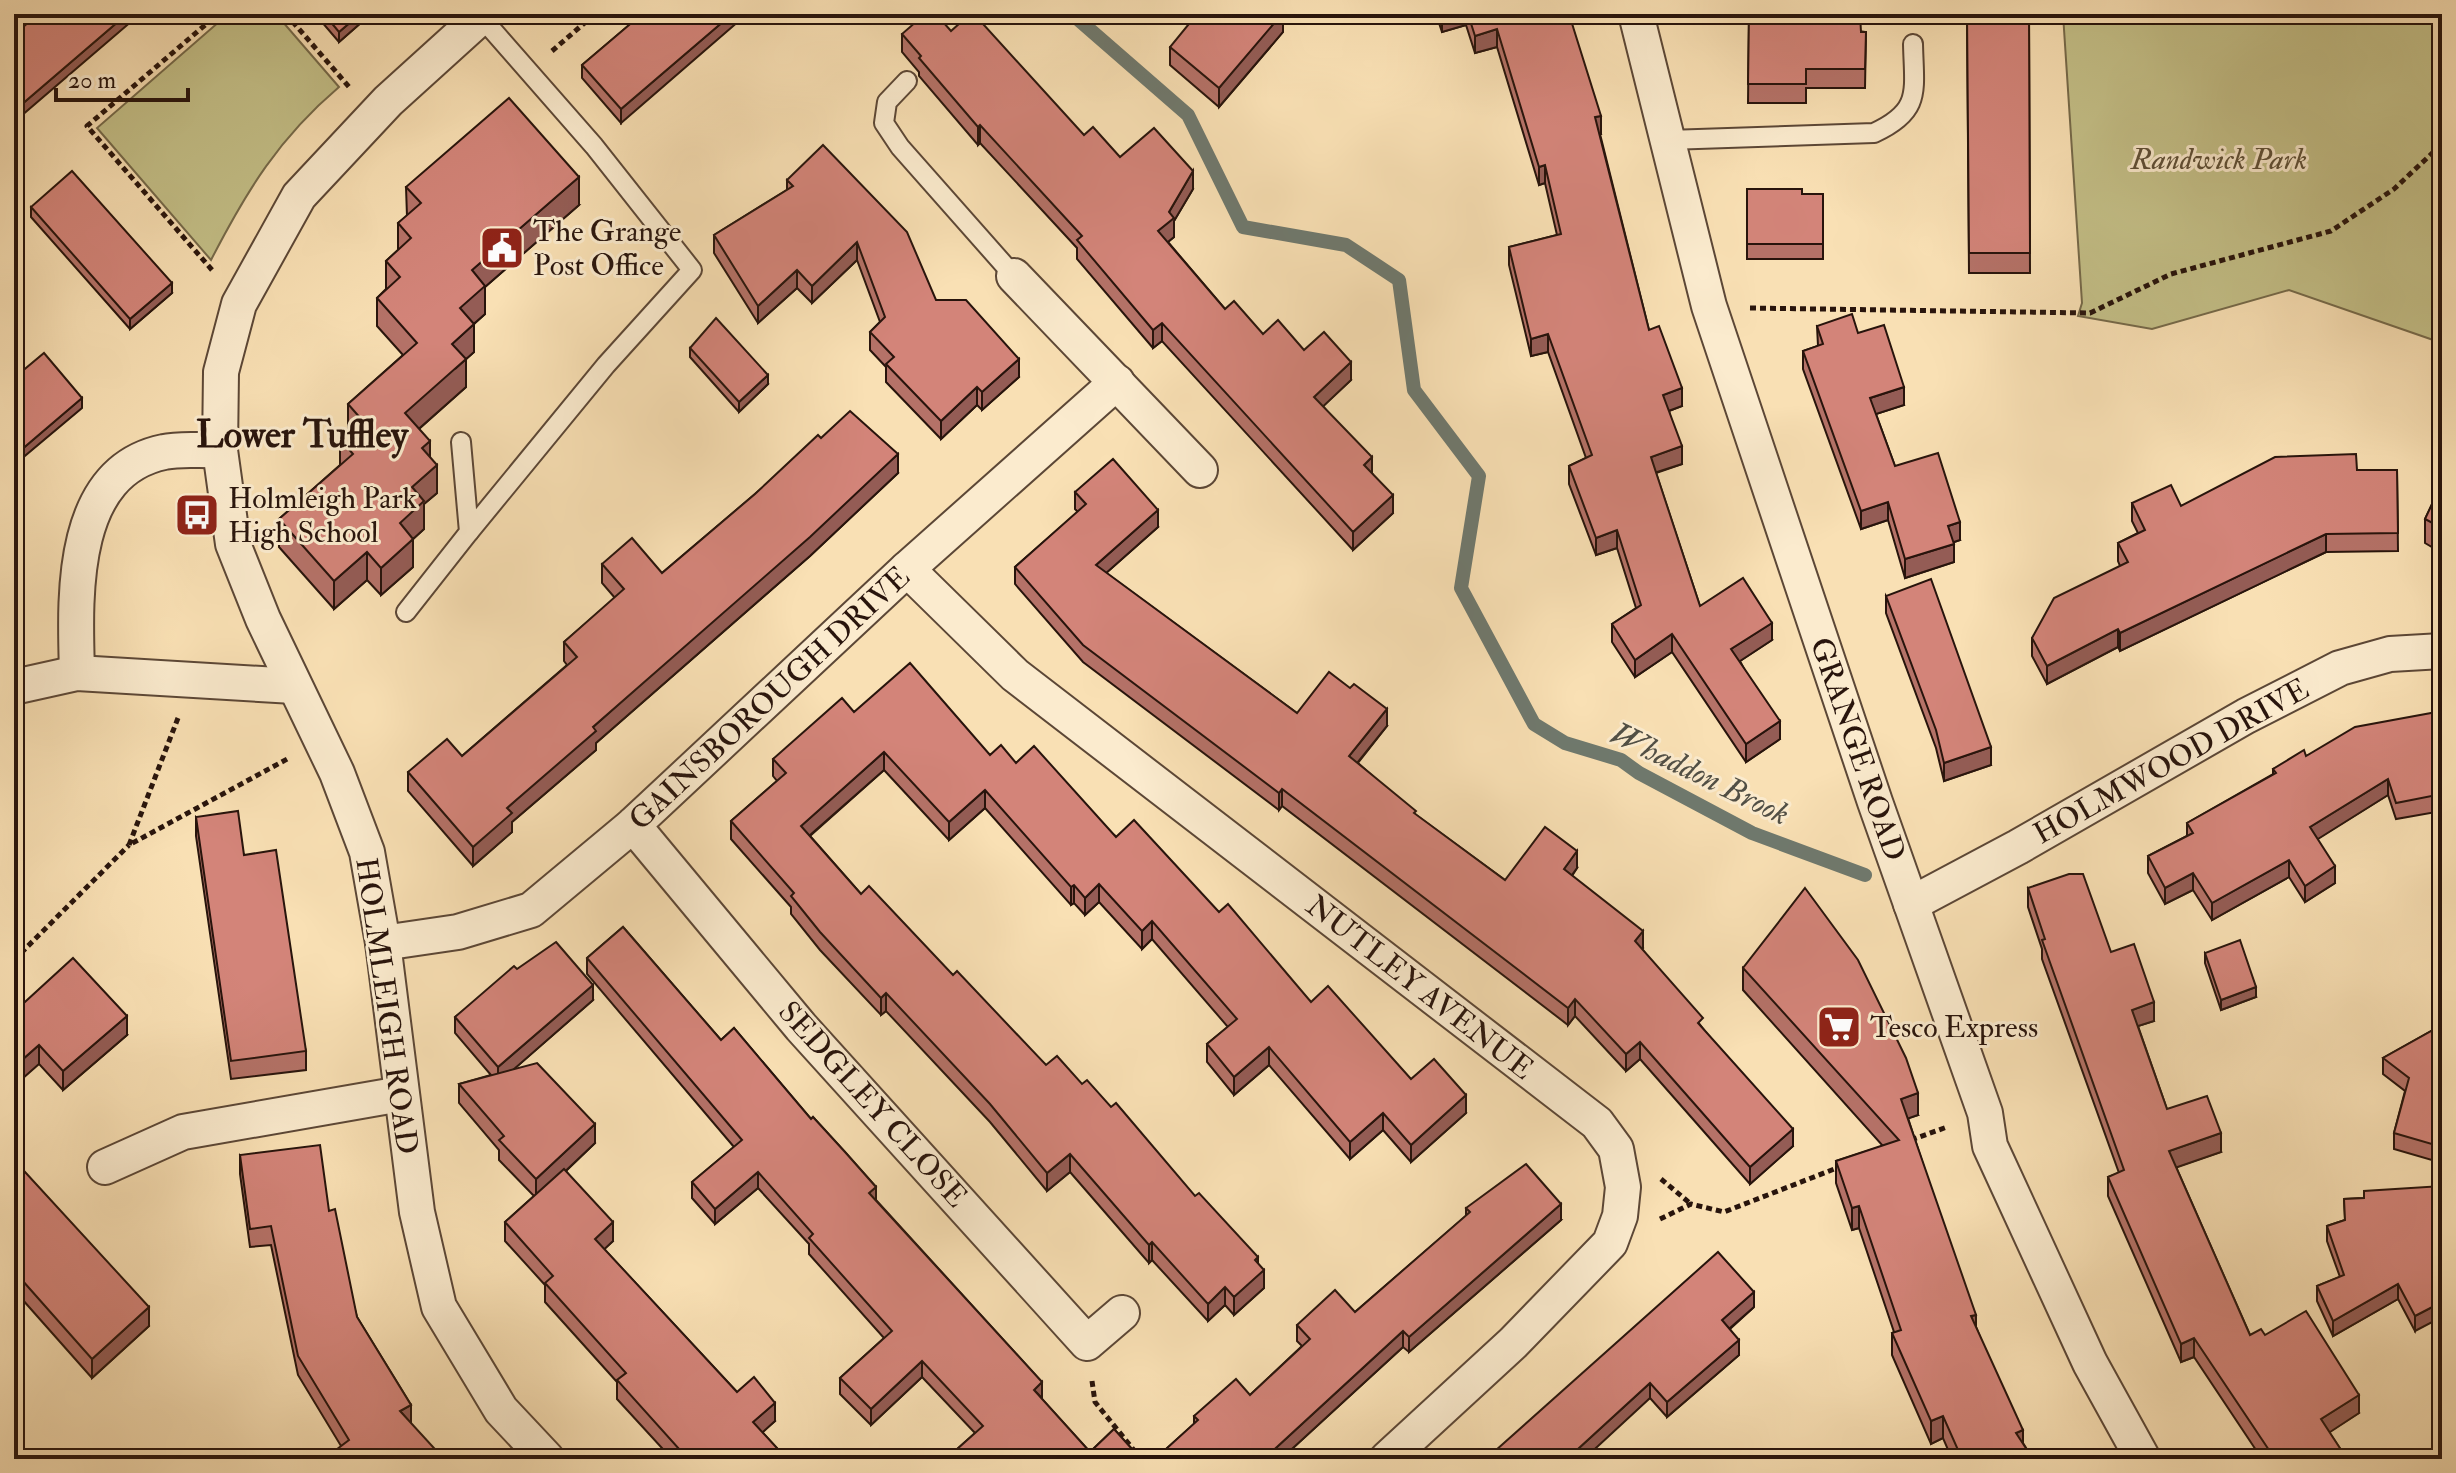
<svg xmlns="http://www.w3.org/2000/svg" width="2456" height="1473" font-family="'IM FELL Double Pica',serif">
	<rect width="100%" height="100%" fill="#f9e0b4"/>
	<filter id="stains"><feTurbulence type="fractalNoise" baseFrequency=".0025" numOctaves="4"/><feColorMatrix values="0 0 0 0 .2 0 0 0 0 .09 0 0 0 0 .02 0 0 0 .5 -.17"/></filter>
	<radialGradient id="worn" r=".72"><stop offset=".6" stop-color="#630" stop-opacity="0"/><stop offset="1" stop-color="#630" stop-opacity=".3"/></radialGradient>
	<!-- green -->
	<g fill="#c4c088" stroke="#766a4a" stroke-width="2">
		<path d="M 228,14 L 276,14 L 339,87 C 279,138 247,190 211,260 L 97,128 Z"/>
		<path d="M 2063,14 L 2442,14 L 2442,343 L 2289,290 L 2152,329 L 2078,316 L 2082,303 Z"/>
	</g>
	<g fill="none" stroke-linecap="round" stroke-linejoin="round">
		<!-- stream -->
		<path stroke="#6f796e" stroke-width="14" d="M 1072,14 L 1188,115 L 1243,227 L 1346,245 L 1399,280 L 1414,390 L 1479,476 L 1461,588 L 1534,724 L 1565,743 L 1621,760 L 1639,773 L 1752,833 L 1865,875"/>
		<!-- lane casing -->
		<g stroke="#5c4736" stroke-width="22">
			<g id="lane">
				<path d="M 907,81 L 887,102 L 884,123 L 900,147 L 1014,276"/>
				<path d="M 1668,140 L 1874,133 C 1922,111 1914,91 1913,44"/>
				<path d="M 469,532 L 606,365 L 692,270 L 594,146 L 481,17"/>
				<path d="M 406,612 L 469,532 L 461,442"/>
			</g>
		</g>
		<!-- street casing -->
		<g stroke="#5c4736" stroke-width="38">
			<g id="street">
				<path d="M 484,14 L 388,101 L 299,196 L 239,304 L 221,372 L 220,450 L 233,544 L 263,619 L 337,773 L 367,852 L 383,943 L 417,1212 L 439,1307 L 501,1410 L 547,1459"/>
				<path d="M 1636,14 L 1709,306 L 1875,802 L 1985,1113 L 1990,1146 L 2090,1363 L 2143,1459"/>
				<path d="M 1014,276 L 1200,470"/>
				<path d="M 907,569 L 1015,675 L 1597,1123 L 1616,1149 L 1623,1187 L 1620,1216 L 1610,1243 L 1513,1343 L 1387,1459"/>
				<path d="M 77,673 C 75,599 68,472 164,452 C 181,448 202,451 220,450"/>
				<path d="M 14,687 L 77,673 L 294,686"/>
				<path d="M 633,825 L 801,1027 L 1087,1343 L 1122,1313"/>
				<path d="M 1911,904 L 2018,847 L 2246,716 L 2340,668 L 2390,654 L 2442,651"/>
				<path d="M 383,943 L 458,932 L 531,910 L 633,825 L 907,569 L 1117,382"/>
				<path d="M 105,1167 L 183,1132 L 401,1094"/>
			</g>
		</g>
		<!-- path -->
		<g stroke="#28140c" stroke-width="5" stroke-dasharray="6 4" stroke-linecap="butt">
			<path d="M 286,14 L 350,88"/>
			<path d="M 552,51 L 595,14"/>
			<path d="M 212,270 L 87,126 L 218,14"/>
			<path d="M 1750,308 L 2090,313 L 2171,274 L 2331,231 L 2394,189 L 2442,144"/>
			<path d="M 178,718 L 129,845 L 289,758"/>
			<path d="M 14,960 L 129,845"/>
			<path d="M 1911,1140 L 1947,1127"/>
			<path d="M 1661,1179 L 1691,1204"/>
			<path d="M 1660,1219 L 1691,1204 L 1724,1212 L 1842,1166"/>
			<path d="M 1092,1381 L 1095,1402 L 1141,1459"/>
		</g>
		<!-- lane -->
		<use href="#lane" stroke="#fbebce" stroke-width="18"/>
		<!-- street -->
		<use href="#street" stroke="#fbebce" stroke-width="34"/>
	</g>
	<!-- wall -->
	<g fill="#b57268" stroke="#28140c" stroke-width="2">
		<path d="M 315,14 L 371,14 L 339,42 Z"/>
		<path d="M 642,14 L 621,123 L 582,78 L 582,65 Z"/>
		<path d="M 1436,14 L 1569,14 L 1601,134 L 1600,134 L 1649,330 L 1682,406 L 1669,411 L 1682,464 L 1656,473 L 1700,606 L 1772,640 L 1740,661 L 1780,739 L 1746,762 L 1672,652 L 1635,677 L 1612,642 L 1612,624 L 1636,608 L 1617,548 L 1596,555 L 1569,484 L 1569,466 L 1586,458 L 1548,352 L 1531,356 L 1509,265 L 1509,247 L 1557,235 L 1545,183 L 1539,185 L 1497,47 L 1475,53 L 1466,25 L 1442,32 Z"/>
		<path d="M 1749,14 L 1866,32 L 1865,88 L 1806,88 L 1806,103 L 1748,103 Z"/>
		<path d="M 1967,14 L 2029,14 L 2030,273 L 1969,273 Z"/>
		<path d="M 1283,17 L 1283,32 L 1219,107 L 1170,65 L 1170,47 Z"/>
		<path d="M 951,31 L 1084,135 L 1120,157 L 1193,189 L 1174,221 L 1174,237 L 1168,242 L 1225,309 L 1263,334 L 1304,350 L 1351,380 L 1323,406 L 1372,473 L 1393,513 L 1353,550 L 1162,341 L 1153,348 L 1077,259 L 1077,248 L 980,143 L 978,145 L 919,76 L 919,72 L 902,52 L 902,34 Z"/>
		<path d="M 787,180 L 936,300 L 1019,377 L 982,410 L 977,405 L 941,439 L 886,382 L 886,367 L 870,350 L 870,332 L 880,322 L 857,260 L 812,303 L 797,288 L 758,323 L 714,253 L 714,235 L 787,190 Z"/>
		<path d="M 406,187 L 579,205 L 485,287 L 485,314 L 474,324 L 474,352 L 466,359 L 466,387 L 419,429 L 430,458 L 437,493 L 424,504 L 424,529 L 413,539 L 413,567 L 381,595 L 367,580 L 334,609 L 279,547 L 279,519 L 340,465 L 340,439 L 348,432 L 348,404 L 403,355 L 377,326 L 377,298 L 386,289 L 386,261 L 398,250 L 398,223 L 407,216 Z"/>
		<path d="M 1747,189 L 1802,194 L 1823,194 L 1823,259 L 1747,259 Z"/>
		<path d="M 31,207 L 172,293 L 130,329 L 31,217 Z"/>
		<path d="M 1817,326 L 1858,333 L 1904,405 L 1876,414 L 1895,466 L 1960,540 L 1954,542 L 1954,562 L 1905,578 L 1888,520 L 1861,529 L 1803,369 L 1803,351 L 1818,346 Z"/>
		<path d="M 690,348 L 768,384 L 739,412 L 690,357 Z"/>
		<path d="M 821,438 L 898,473 L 810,556 L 596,743 L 596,750 L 512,822 L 512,832 L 473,866 L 408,791 L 408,772 L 462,756 L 567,665 L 564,661 L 564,642 L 615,598 L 602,583 L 602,564 L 662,573 Z"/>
		<path d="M 2357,470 L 2397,470 L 2398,551 L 2326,552 L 2120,651 L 2118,647 L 2047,684 L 2032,656 L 2032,638 L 2120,566 L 2118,561 L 2118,543 L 2138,533 L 2132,521 L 2132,503 L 2181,506 Z"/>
		<path d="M 2442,483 L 2442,553 L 2425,543 L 2425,519 Z"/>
		<path d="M 1075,492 L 1158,527 L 1106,573 L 1297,713 L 1387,726 L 1358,763 L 1416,815 L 1505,880 L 1577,868 L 1572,876 L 1643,948 L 1642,949 L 1793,1146 L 1750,1184 L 1640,1059 L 1626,1071 L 1575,1016 L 1568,1025 L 1282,806 L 1279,810 L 1083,662 L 1015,584 L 1015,567 L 1078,512 L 1075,509 Z"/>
		<path d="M 1886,596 L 1991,765 L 1944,781 L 1936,748 L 1886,613 Z"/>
		<path d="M 2442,711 L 2442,811 L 2396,819 L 2388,795 L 2317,839 L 2335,883 L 2305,902 L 2289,877 L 2212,920 L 2193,890 L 2165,904 L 2148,873 L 2148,856 L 2187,836 L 2187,823 L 2273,774 L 2273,769 L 2306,756 Z"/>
		<path d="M 854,712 L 1016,763 L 1219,912 L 1311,1002 L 1411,1079 L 1466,1113 L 1411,1162 L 1383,1130 L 1350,1159 L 1269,1065 L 1234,1095 L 1207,1062 L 1207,1044 L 1228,1027 L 1152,939 L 1142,949 L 1099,902 L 1085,915 L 1074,903 L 1071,905 L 985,808 L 949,840 L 884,770 L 810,836 L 861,894 L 953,975 L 1046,1065 L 1082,1084 L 1111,1107 L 1258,1264 L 1264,1288 L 1234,1315 L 1225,1305 L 1208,1321 L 1152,1260 L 1149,1263 L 1070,1172 L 1047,1191 L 990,1122 L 886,1011 L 881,1015 L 820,950 L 791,914 L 791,907 L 731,839 L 731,821 L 777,781 L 773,776 L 773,759 Z"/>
		<path d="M 196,817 L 244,855 L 306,1051 L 306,1070 L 231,1079 L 196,836 Z"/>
		<path d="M 2028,888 L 2111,952 L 2154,1021 L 2138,1026 L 2167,1109 L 2221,1152 L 2176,1167 L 2250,1335 L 2265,1335 L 2359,1413 L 2329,1432 L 2347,1459 L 2262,1459 L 2194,1357 L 2181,1362 L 2108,1196 L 2108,1177 L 2119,1173 L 2042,959 L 2042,949 L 2028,907 Z"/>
		<path d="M 623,927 L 721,1040 L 734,1028 L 811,1119 L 813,1117 L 845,1152 L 876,1187 L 876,1200 L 1042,1382 L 1041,1398 L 1090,1452 L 1114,1429 L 1141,1459 L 946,1459 L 975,1433 L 922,1377 L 871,1425 L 840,1394 L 840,1378 L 884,1338 L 809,1254 L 809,1244 L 758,1188 L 715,1224 L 692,1198 L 692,1182 L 734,1147 L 587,974 L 587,958 Z"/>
		<path d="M 2205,953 L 2256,997 L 2221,1010 L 2205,963 Z"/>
		<path d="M 1743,968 L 1918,1115 L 1908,1118 L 1976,1327 L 2023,1443 L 2033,1459 L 1952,1459 L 1943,1438 L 1931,1444 L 1892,1355 L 1892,1333 L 1894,1332 L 1859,1228 L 1852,1230 L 1836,1183 L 1836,1161 L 1883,1146 L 1743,990 Z"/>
		<path d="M 517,969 L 593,1000 L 514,1069 L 595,1143 L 566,1171 L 613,1241 L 604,1249 L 737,1392 L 775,1421 L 762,1432 L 787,1459 L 672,1459 L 617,1399 L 617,1382 L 545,1302 L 545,1285 L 505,1241 L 505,1222 L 534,1196 L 499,1160 L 499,1150 L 459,1103 L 459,1084 L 491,1075 L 455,1033 L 455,1017 Z"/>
		<path d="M 14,1012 L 127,1035 L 63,1090 L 39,1064 Z"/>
		<path d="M 2442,1025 L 2442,1163 L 2394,1149 L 2394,1133 L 2405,1091 L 2383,1074 L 2383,1058 Z"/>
		<path d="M 240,1155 L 329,1211 L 357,1317 L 411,1405 L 341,1446 L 298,1375 L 271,1245 L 250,1247 L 240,1174 Z"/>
		<path d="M 14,1160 L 149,1326 L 92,1378 L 14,1290 Z"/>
		<path d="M 2442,1186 L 2415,1331 L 2398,1299 L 2333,1336 L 2317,1301 L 2317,1286 L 2340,1277 L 2327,1241 L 2327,1226 L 2345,1220 L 2344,1199 L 2364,1198 Z"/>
		<path d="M 1466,1208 L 1561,1220 L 1409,1352 L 1403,1347 L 1281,1459 L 1155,1459 L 1194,1424 L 1194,1416 L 1250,1395 L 1302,1346 L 1297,1341 L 1297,1325 L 1355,1312 L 1466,1216 Z"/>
		<path d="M 1754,1307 L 1730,1329 L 1739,1355 L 1667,1417 L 1650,1398 L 1486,1459 Z"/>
	</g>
	<!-- shaded-wall -->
	<g fill="#945c55" stroke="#28140c" stroke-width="2">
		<path d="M 127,14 L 140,14 L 14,122 L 14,111 Z"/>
		<path d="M 360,14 L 371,14 L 339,42 L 339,32 Z"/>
		<path d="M 732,14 L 747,14 L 621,123 L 621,109 Z"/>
		<path d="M 1275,14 L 1285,14 L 1283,17 L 1283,32 L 1219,107 L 1219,88 Z"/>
		<path d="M 1442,14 L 1466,14 L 1466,25 L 1442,32 Z"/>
		<path d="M 1497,29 L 1497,47 L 1475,53 L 1475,36 Z"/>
		<path d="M 1601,116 L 1601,134 L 1595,135 L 1595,117 Z"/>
		<path d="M 980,125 L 980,143 L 978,145 L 978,127 Z"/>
		<path d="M 1545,165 L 1545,183 L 1539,185 L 1539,167 Z"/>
		<path d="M 1193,171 L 1193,189 L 1174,221 L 1174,237 L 1158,250 L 1158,231 Z"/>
		<path d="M 579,177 L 579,205 L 485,287 L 485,314 L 460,336 L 460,308 L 472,270 Z"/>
		<path d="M 857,242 L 857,260 L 812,303 L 812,286 Z"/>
		<path d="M 797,270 L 797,288 L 758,323 L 758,306 Z"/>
		<path d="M 172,283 L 172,293 L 130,329 L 130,319 Z"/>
		<path d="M 1162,323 L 1162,341 L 1153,348 L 1153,330 Z"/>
		<path d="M 474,324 L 474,352 L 455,369 L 466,359 L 466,387 L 405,441 L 405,413 L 452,344 Z"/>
		<path d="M 1548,334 L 1548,352 L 1531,356 L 1531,339 Z"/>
		<path d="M 1019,359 L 1019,377 L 982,410 L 982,392 Z"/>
		<path d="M 1351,362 L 1351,380 L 1314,415 L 1314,397 Z"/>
		<path d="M 768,375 L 768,384 L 739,412 L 739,402 Z"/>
		<path d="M 977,387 L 977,405 L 941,439 L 941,421 Z"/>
		<path d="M 1904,387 L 1904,405 L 1870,416 L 1870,398 Z"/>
		<path d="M 1682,388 L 1682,406 L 1663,413 L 1663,395 Z"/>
		<path d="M 82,398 L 82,408 L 14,465 L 14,456 Z"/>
		<path d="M 430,441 L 430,469 L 422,448 Z"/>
		<path d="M 1682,446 L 1682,464 L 1651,474 L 1651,457 Z"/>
		<path d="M 898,454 L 898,473 L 810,556 L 596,743 L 596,750 L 512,822 L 512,832 L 473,866 L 473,847 L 507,808 L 593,727 Z"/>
		<path d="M 1372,457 L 1372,476 L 1364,465 Z"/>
		<path d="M 437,465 L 437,493 L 424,504 L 424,529 L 400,551 L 400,523 L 412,487 Z"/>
		<path d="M 1393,495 L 1393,513 L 1353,550 L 1353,532 Z"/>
		<path d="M 1888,502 L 1888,520 L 1861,529 L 1861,511 Z"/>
		<path d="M 1158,510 L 1158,527 L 1096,582 L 1096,565 Z"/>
		<path d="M 1960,522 L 1960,540 L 1948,544 L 1948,526 Z"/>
		<path d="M 1617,530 L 1617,548 L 1596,555 L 1596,538 Z"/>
		<path d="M 2326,534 L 2326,552 L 2120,651 L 2120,633 Z"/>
		<path d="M 413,539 L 413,567 L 381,595 L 381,568 Z"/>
		<path d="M 1954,544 L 1954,562 L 1905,578 L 1905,559 Z"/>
		<path d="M 367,552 L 367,580 L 334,609 L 334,581 Z"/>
		<path d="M 1772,623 L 1772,640 L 1731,667 L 1731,649 Z"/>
		<path d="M 2118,629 L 2118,647 L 2047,684 L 2047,666 Z"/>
		<path d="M 1672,634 L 1672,652 L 1635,677 L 1635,660 Z"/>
		<path d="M 1387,709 L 1387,726 L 1349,773 L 1349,756 Z"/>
		<path d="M 1780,721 L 1780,739 L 1746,762 L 1746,744 Z"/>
		<path d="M 1991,747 L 1991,765 L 1944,781 L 1944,763 Z"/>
		<path d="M 884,752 L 884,770 L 801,843 L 801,826 Z"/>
		<path d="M 2388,779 L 2388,795 L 2310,844 L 2310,827 Z"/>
		<path d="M 1282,789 L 1282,806 L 1279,810 L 1279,793 Z"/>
		<path d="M 985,790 L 985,808 L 949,840 L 949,822 Z"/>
		<path d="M 1577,851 L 1577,868 L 1564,886 L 1564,869 Z"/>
		<path d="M 2289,860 L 2289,877 L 2212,920 L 2212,903 Z"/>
		<path d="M 2335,866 L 2335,883 L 2305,902 L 2305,886 Z"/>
		<path d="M 2193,873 L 2193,890 L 2165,904 L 2165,888 Z"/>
		<path d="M 1099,884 L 1099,902 L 1085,915 L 1085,898 Z"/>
		<path d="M 1074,885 L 1074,903 L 1071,905 L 1071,887 Z"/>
		<path d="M 1152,921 L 1152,939 L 1142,949 L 1142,931 Z"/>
		<path d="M 1643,931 L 1643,948 L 1635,958 L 1635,941 Z"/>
		<path d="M 593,985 L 593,1000 L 498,1083 L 498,1067 Z"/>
		<path d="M 2256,987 L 2256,997 L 2221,1010 L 2221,1000 Z"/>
		<path d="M 886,993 L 886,1011 L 881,1015 L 881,998 Z"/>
		<path d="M 1575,999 L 1575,1016 L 1568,1025 L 1568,1008 Z"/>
		<path d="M 2154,1002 L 2154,1021 L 2132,1028 L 2132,1010 Z"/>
		<path d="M 127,1016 L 127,1035 L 63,1090 L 63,1071 Z"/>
		<path d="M 1640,1042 L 1640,1059 L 1626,1071 L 1626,1054 Z"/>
		<path d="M 39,1045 L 39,1064 L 14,1086 L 14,1067 Z"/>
		<path d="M 1269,1047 L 1269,1065 L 1234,1095 L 1234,1077 Z"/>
		<path d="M 1918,1093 L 1918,1115 L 1901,1121 L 1901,1099 Z"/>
		<path d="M 1466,1095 L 1466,1113 L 1411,1162 L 1411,1145 Z"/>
		<path d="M 1383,1113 L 1383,1130 L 1350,1159 L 1350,1142 Z"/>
		<path d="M 595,1124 L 595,1143 L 536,1199 L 536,1179 Z"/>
		<path d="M 1793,1129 L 1793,1146 L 1750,1184 L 1750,1167 Z"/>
		<path d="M 2221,1133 L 2221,1152 L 2169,1170 L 2169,1151 Z"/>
		<path d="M 1070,1154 L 1070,1172 L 1047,1191 L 1047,1173 Z"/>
		<path d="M 758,1172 L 758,1188 L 715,1224 L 715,1209 Z"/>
		<path d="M 876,1187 L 876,1203 L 869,1193 Z"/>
		<path d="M 1561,1204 L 1561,1220 L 1409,1352 L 1409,1337 Z"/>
		<path d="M 1859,1206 L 1859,1228 L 1852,1230 L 1852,1208 Z"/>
		<path d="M 613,1222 L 613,1241 L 595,1258 L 595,1239 Z"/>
		<path d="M 1152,1242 L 1152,1260 L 1149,1263 L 1149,1245 Z"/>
		<path d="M 1258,1257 L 1258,1275 L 1264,1270 L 1264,1288 L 1234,1315 L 1234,1297 L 1255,1260 Z"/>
		<path d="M 2398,1284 L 2398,1299 L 2333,1336 L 2333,1321 Z"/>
		<path d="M 1225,1287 L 1225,1305 L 1208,1321 L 1208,1304 Z"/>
		<path d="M 1754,1292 L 1754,1307 L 1722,1335 L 1722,1320 Z"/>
		<path d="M 2442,1302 L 2442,1317 L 2415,1331 L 2415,1316 Z"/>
		<path d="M 149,1307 L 149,1326 L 92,1378 L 92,1359 Z"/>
		<path d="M 1976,1315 L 1976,1337 L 1971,1316 Z"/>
		<path d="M 1403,1331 L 1403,1347 L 1281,1459 L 1264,1459 Z"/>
		<path d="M 2194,1338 L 2194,1357 L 2181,1362 L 2181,1344 Z"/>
		<path d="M 1739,1340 L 1739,1355 L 1667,1417 L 1667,1402 Z"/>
		<path d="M 922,1361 L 922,1377 L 871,1425 L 871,1409 Z"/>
		<path d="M 1042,1382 L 1042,1398 L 1034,1390 Z"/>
		<path d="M 1650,1383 L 1650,1398 L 1584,1459 L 1567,1459 Z"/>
		<path d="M 2359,1395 L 2359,1413 L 2321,1438 L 2321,1419 Z"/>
		<path d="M 775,1403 L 775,1421 L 753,1441 L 753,1422 Z"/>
		<path d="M 411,1405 L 411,1424 L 400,1411 Z"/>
		<path d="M 1943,1416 L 1943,1438 L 1931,1444 L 1931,1421 Z"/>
		<path d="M 2023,1430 L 2023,1452 L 2016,1433 Z"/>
	</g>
	<!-- building -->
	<g fill="#d38479" stroke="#28140c" stroke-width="2">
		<path d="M 38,14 L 127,14 L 14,111 L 14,35 Z"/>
		<path d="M 324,14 L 360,14 L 339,32 Z"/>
		<path d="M 642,14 L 732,14 L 621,109 L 582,65 Z"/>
		<path d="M 925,14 L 936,14 L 951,31 L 970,14 L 974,14 L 1084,135 L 1093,127 L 1120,157 L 1154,128 L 1193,171 L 1169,212 L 1174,218 L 1158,231 L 1225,309 L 1234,301 L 1263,334 L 1278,320 L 1304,350 L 1324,332 L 1351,362 L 1314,397 L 1372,457 L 1364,465 L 1393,495 L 1353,532 L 1162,323 L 1153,330 L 1077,240 L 1082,236 L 980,125 L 978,127 L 919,58 L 921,56 L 902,34 Z"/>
		<path d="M 1197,14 L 1282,14 L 1219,88 L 1170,47 Z"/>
		<path d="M 1468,14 L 1569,14 L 1601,116 L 1595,117 L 1649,330 L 1659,326 L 1682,388 L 1663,395 L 1682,446 L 1651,457 L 1700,606 L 1743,578 L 1772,623 L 1731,649 L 1780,721 L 1746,744 L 1672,634 L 1635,660 L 1612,624 L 1641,605 L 1617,530 L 1596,538 L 1569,466 L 1592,455 L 1548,334 L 1531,339 L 1509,247 L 1561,234 L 1545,165 L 1539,167 L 1497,29 L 1475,36 Z"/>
		<path d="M 1749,14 L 1860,14 L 1861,32 L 1866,32 L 1865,69 L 1806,69 L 1806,84 L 1748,84 Z"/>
		<path d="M 1967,14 L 2029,14 L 2030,253 L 1969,253 Z"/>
		<path d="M 509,98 L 579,177 L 472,270 L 485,286 L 460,308 L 474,324 L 452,344 L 466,359 L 405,413 L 430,441 L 422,448 L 437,465 L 412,487 L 424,501 L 400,523 L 413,539 L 381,568 L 367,552 L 334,581 L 279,519 L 353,454 L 340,439 L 362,420 L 348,404 L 417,343 L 377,298 L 400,277 L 386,261 L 411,238 L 398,223 L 421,203 L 406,187 Z"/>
		<path d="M 823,145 L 907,232 L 936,300 L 966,300 L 1019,359 L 982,392 L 977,387 L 941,421 L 886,364 L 894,357 L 870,332 L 885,317 L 857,242 L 812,286 L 797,270 L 758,306 L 714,235 L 793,186 L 787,180 Z"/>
		<path d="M 72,171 L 172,283 L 130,319 L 31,207 Z"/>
		<path d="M 1747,189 L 1802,189 L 1802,194 L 1823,194 L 1823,244 L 1747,244 Z"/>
		<path d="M 1852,314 L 1858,333 L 1884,325 L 1904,387 L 1870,398 L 1895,466 L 1938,453 L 1960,522 L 1948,526 L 1954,544 L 1905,559 L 1888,502 L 1861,511 L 1803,351 L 1823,344 L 1817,326 Z"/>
		<path d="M 716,318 L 768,375 L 739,402 L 690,348 Z"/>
		<path d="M 44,353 L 82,398 L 14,456 L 14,378 Z"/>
		<path d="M 850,411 L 898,454 L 810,537 L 593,727 L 596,731 L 507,808 L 512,813 L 473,847 L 408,772 L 447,739 L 462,756 L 577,657 L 564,642 L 624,589 L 602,564 L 632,538 L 662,573 L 755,494 L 818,435 L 821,438 Z"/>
		<path d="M 2356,454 L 2357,470 L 2397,470 L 2398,533 L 2326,534 L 2120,633 L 2118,629 L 2047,666 L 2032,638 L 2054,598 L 2128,562 L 2118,543 L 2145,530 L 2132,503 L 2171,485 L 2181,506 L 2275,457 Z"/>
		<path d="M 1113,459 L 1158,510 L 1096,565 L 1297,713 L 1329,672 L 1350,688 L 1354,684 L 1387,709 L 1349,756 L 1416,811 L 1414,813 L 1505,880 L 1545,827 L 1577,851 L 1564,869 L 1643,931 L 1635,941 L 1703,1018 L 1698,1023 L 1793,1129 L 1750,1167 L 1640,1042 L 1626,1054 L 1575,999 L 1568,1008 L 1282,789 L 1279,793 L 1083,645 L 1015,567 L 1086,504 L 1075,492 Z"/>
		<path d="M 2442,483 L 2442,528 L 2425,519 Z"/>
		<path d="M 1931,579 L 1991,747 L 1944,763 L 1936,730 L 1886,596 Z"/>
		<path d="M 910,663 L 990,755 L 1001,745 L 1016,763 L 1034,746 L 1116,837 L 1134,820 L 1219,912 L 1228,904 L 1311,1002 L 1328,986 L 1411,1079 L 1434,1059 L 1466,1095 L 1411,1145 L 1383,1113 L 1350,1142 L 1269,1047 L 1234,1077 L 1207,1044 L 1237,1019 L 1152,921 L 1142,931 L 1099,884 L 1085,898 L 1074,885 L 1071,887 L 985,790 L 949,822 L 884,752 L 801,826 L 861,894 L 869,886 L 953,975 L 957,971 L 1046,1065 L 1057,1056 L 1082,1084 L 1087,1080 L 1111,1107 L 1116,1103 L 1195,1196 L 1199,1193 L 1258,1257 L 1255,1260 L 1264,1270 L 1234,1297 L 1225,1287 L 1208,1304 L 1152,1242 L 1149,1245 L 1070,1154 L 1047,1173 L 990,1104 L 886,993 L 881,998 L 820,932 L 791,896 L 794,893 L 731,821 L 786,773 L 773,759 L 842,698 L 854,712 Z"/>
		<path d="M 2442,711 L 2442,794 L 2396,803 L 2388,779 L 2310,827 L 2335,866 L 2305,886 L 2289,860 L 2212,903 L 2193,873 L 2165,888 L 2148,856 L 2193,833 L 2187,823 L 2276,773 L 2273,769 L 2304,750 L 2306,756 L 2355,727 Z"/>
		<path d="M 238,811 L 244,855 L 276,850 L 306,1051 L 231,1061 L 196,817 Z"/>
		<path d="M 2069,874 L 2083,874 L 2111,952 L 2134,944 L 2154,1002 L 2132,1010 L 2167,1109 L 2207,1096 L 2221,1133 L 2169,1151 L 2250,1335 L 2261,1329 L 2265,1335 L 2306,1311 L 2359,1395 L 2321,1419 L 2347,1459 L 2275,1459 L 2194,1338 L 2181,1344 L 2108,1177 L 2124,1170 L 2042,940 L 2045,939 L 2028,888 Z"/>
		<path d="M 1805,888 L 1858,960 L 1906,1058 L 1918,1093 L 1901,1099 L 1976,1315 L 1971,1316 L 2023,1430 L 2016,1433 L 2033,1459 L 1962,1459 L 1943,1416 L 1931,1421 L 1892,1333 L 1901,1330 L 1859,1206 L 1852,1208 L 1836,1161 L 1899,1140 L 1743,968 Z"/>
		<path d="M 623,927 L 721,1040 L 734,1028 L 811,1119 L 813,1117 L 845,1152 L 876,1187 L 869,1193 L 1042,1382 L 1034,1390 L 1090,1452 L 1114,1429 L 1141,1459 L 946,1459 L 983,1426 L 922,1361 L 871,1409 L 840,1378 L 892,1331 L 809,1238 L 813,1234 L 758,1172 L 715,1209 L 692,1182 L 742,1140 L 587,958 Z"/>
		<path d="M 2240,940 L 2256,987 L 2221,1000 L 2205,953 Z"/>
		<path d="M 556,942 L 593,985 L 498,1067 L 455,1017 L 514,966 L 517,969 Z"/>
		<path d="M 73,958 L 127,1016 L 63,1071 L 39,1045 L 14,1067 L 14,1012 Z"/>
		<path d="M 2442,1025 L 2442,1147 L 2394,1133 L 2409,1078 L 2383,1058 Z"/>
		<path d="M 537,1063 L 595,1124 L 536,1179 L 499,1140 L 504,1136 L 459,1084 Z"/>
		<path d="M 320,1145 L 329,1211 L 335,1209 L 357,1317 L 411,1405 L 400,1411 L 444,1459 L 324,1459 L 349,1440 L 298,1356 L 271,1226 L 250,1229 L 240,1155 Z"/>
		<path d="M 14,1160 L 149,1307 L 92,1359 L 14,1271 Z"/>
		<path d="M 1526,1164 L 1561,1204 L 1409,1337 L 1403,1331 L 1264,1459 L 1155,1459 L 1198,1420 L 1194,1416 L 1236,1379 L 1250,1395 L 1310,1339 L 1297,1325 L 1335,1290 L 1355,1312 L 1470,1212 L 1466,1208 Z"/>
		<path d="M 564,1169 L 613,1222 L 595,1239 L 737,1392 L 754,1377 L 775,1403 L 753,1422 L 787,1459 L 688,1459 L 617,1380 L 626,1373 L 545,1283 L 553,1276 L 505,1222 Z"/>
		<path d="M 2442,1186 L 2442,1302 L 2415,1316 L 2398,1284 L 2333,1321 L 2317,1286 L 2344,1275 L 2327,1226 L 2345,1220 L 2344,1199 L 2364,1198 L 2364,1191 Z"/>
		<path d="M 1718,1252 L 1754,1292 L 1722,1320 L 1739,1340 L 1667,1402 L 1650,1383 L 1567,1459 L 1486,1459 Z"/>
	</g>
	<!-- icons -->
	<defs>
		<g id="civic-square" transform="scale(2.3)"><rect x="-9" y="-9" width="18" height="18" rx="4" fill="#8f2418" stroke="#fbebce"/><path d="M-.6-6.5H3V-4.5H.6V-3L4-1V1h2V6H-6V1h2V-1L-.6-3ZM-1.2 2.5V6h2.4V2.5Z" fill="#fff"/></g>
		<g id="bus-square" transform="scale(2.3)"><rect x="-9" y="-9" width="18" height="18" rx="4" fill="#8f2418" stroke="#fbebce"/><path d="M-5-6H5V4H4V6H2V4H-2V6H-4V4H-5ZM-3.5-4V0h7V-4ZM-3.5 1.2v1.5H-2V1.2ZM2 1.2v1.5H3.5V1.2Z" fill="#fff"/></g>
		<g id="supermarket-square" transform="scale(2.3)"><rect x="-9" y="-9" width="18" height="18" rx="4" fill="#8f2418" stroke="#fbebce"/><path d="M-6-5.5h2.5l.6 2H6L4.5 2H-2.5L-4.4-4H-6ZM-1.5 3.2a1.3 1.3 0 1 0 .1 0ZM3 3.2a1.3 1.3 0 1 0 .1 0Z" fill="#fff"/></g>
	</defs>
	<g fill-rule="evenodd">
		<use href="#civic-square" x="502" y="248"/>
		<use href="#bus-square" x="197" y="515"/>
		<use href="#supermarket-square" x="1839" y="1027"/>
	</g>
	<g text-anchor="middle" stroke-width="6" stroke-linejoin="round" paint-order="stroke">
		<!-- park labels -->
		<g font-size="30" font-style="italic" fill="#5f5037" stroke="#fbebce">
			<text x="2219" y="169">Randwick Park</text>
		</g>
		<!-- poi labels -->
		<g font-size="30" fill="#28140c" stroke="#fbebce" text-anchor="start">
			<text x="533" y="241">The Grange<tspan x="533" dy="34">Post Office</tspan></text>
			<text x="228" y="508">Holmleigh Park<tspan x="228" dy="34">High School</tspan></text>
			<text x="1870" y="1037">Tesco Express</text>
		</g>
		<!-- street labels -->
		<g font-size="30" fill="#28140c" stroke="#fbebce">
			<text transform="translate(769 698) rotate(-43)" y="10">GAINSBOROUGH DRIVE</text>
			<text transform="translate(1858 749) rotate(71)" y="10">GRANGE ROAD</text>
			<text transform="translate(2171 761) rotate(-29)" y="10">HOLMWOOD DRIVE</text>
			<text transform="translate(1420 987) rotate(38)" y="10">NUTLEY AVENUE</text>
			<text transform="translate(387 1006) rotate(82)" y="10">HOLMLEIGH ROAD</text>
			<text transform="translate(873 1104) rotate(48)" y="10">SEDGLEY CLOSE</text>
		</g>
		<!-- water labels -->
		<g font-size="32" font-style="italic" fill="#514f45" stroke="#fbebce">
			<text transform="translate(1700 773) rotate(26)" y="11">Whaddon Brook</text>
		</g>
		<!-- district labels -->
		<g font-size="38" font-weight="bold" fill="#28140c" stroke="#fbebce">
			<text x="302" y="447">Lower Tuffley</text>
		</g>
	</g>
	<!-- margin -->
	<rect width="2456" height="1473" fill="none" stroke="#f9e0b4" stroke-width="48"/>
	<rect x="16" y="16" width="2424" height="1441" fill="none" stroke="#28140c" stroke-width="4"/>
	<rect x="24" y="24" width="2408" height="1425" fill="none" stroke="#28140c" stroke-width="2"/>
	<!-- scale -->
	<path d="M56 88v12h132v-12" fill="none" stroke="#28140c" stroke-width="4"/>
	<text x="68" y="88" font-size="24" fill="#28140c" stroke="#fbebce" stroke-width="6" paint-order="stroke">20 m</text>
	<rect width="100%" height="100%" filter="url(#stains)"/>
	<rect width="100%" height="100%" fill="url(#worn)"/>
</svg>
